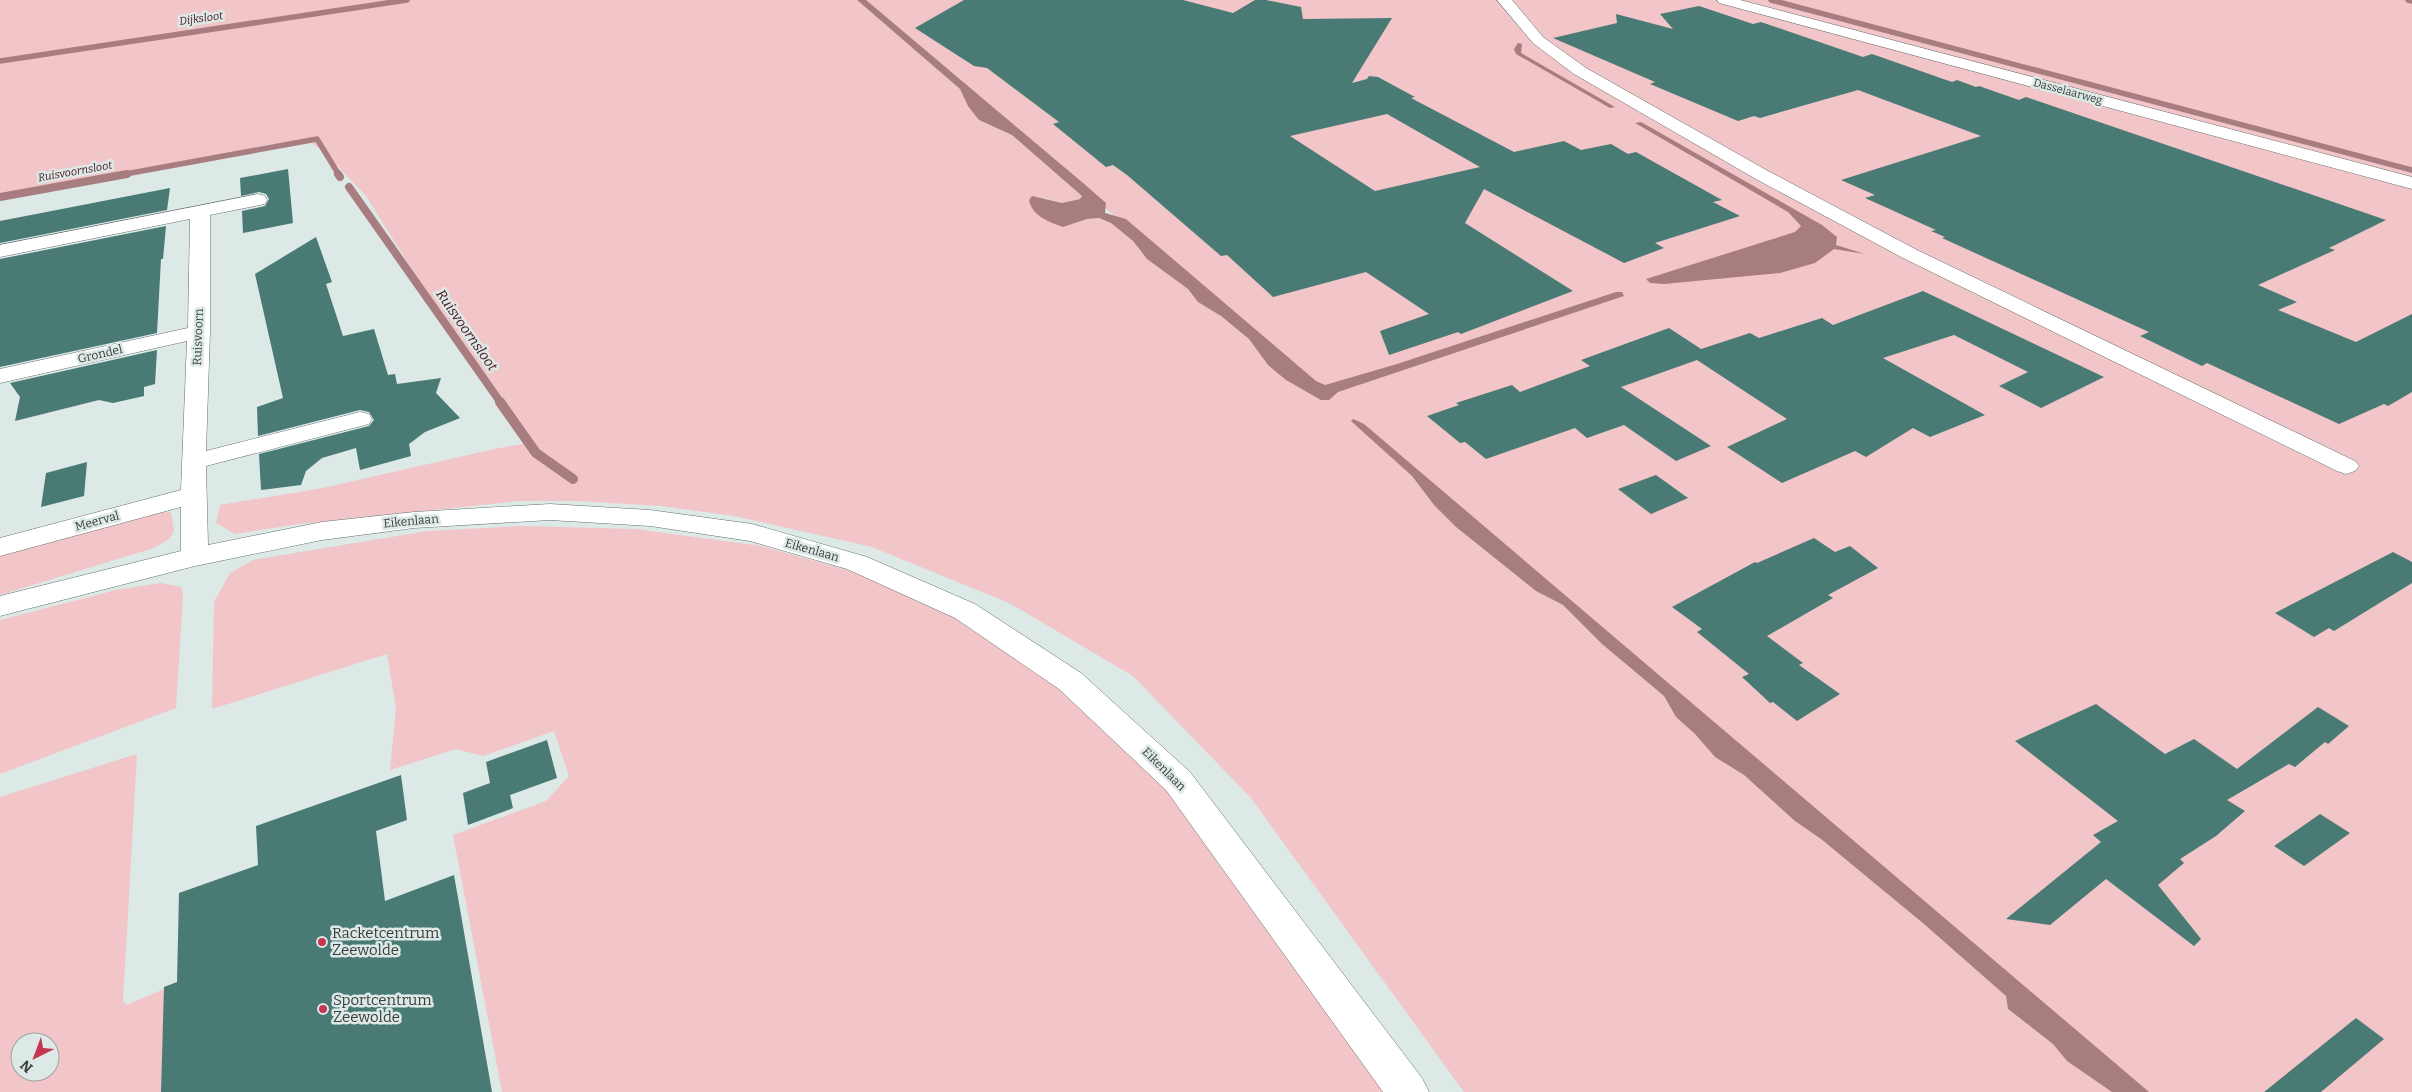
<svg xmlns="http://www.w3.org/2000/svg" width="2412" height="1092" font-family="Bitter,serif">
	<rect width="100%" height="100%" fill="#dce9e7"/>
	<!-- green -->
	<g fill="#f2c5c8" fill-rule="evenodd">
		<path d="M 0,0 L 857,0 L 960,89 L 979,120 L 1012,135 L 1082,196 L 1080,199 L 1062,203 L 1045,198 L 1063,227 L 1086,219 L 1099,218 L 1111,223 L 1133,241 L 1147,259 L 1188,289 L 1198,302 L 1221,316 L 1249,339 L 1268,365 L 1328,400 L 864,0 L 2412,0 L 2412,1092 L 2134,1092 L 1390,455 L 1412,476 L 1434,505 L 1456,527 L 1536,591 L 1563,605 L 1602,644 L 1664,696 L 1676,717 L 1695,734 L 1715,757 L 1744,775 L 1795,821 L 1821,839 L 1924,924 L 2006,996 L 2008,1009 L 2015,1015 L 2053,1044 L 2067,1061 L 2112,1092 L 1464,1092 L 1251,798 L 1133,676 L 1009,603 L 872,547 L 734,516 L 660,506 L 578,501 L 520,501 L 300,524 L 235,534 L 216,523 L 220,505 L 323,488 L 494,449 L 534,442 L 420,282 L 366,196 L 326,154 L 308,140 L 0,194 Z"/>
		<path d="M 171,512 L 174,531 L 169,539 L 154,548 L 0,595 L 0,555 L 157,513 Z"/>
		<path d="M 525,526 L 635,529 L 761,546 L 918,590 L 1131,731 L 1398,1092 L 502,1092 L 453,835 L 546,801 L 569,776 L 554,731 L 483,756 L 456,749 L 390,770 L 396,708 L 387,654 L 212,709 L 214,602 L 230,573 L 253,560 L 427,531 Z"/>
		<path d="M 161,583 L 181,587 L 183,596 L 176,708 L 0,774 L 0,620 L 116,590 Z"/>
		<path d="M 137,754 L 123,1001 L 126,1005 L 167,988 L 168,1092 L 0,1092 L 0,797 ZM 20,1042 L 50,1042 L 50,1072 L 20,1072 Z"/>
	</g>
	<!-- water -->
	<g fill="#a87d80">
		<path d="M 857,0 L 866,0 L 1083,183 L 1106,203 L 1105,213 L 1126,219 L 1316,381 L 1325,385 L 1397,364 L 1616,292 L 1622,292 L 1624,296 L 1338,392 L 1329,400 L 1321,400 L 1286,380 L 1268,365 L 1249,339 L 1221,316 L 1198,302 L 1188,289 L 1147,259 L 1133,241 L 1111,223 L 1099,218 L 1087,219 L 1063,227 C 1049,222 1032,216 1029,200 L 1032,196 L 1062,203 L 1080,199 L 1082,196 L 1012,135 L 979,120 L 968,106 L 960,89 Z"/>
		<path d="M 1518,43 L 1522,44 L 1521,53 L 1615,107 L 1610,108 L 1516,54 L 1514,49 Z"/>
		<path d="M 1641,122 L 1822,225 L 1837,237 L 1836,245 L 1865,254 L 1834,249 L 1815,263 L 1780,273 L 1664,284 L 1650,283 L 1646,279 L 1795,232 L 1801,226 L 1788,212 L 1635,123 Z"/>
		<path d="M 1353,419 L 1364,424 L 2149,1092 L 2112,1092 L 2067,1061 L 2053,1044 L 2008,1009 L 2006,996 L 1924,924 L 1821,839 L 1795,821 L 1744,775 L 1715,757 L 1695,734 L 1676,717 L 1664,696 L 1602,644 L 1563,605 L 1536,591 L 1456,527 L 1434,505 L 1412,476 L 1351,421 Z"/>
	</g>
	<g fill="none" stroke-linecap="round" stroke-linejoin="round">
		<!-- stream-far2 -->
		<g stroke="#a87d80" stroke-width="5.5">
			<path d="M 1771,0 L 2412,170"/>
			<path d="M 2408,0 L 2412,1"/>
			<path d="M 0,61 L 407,0"/>
			<path d="M 120,175 L 317,139 L 339,175"/>
		</g>
		<!-- stream-far1 -->
		<g stroke="#a87d80" stroke-width="8">
			<path d="M 338,174 L 340,177"/>
			<path d="M 349,187 L 501,403"/>
			<path d="M 0,197 L 127,174"/>
		</g>
		<!-- stream -->
		<path stroke="#a87d80" stroke-width="10" d="M 500,402 L 536,453 L 573,479"/>
	</g>
	<!-- building -->
	<g fill="#497a74" fill-rule="evenodd">
		<path d="M 964,0 L 1183,0 L 1233,13 L 1255,0 L 1266,0 L 1301,7 L 1303,19 L 1392,18 L 1352,83 L 1367,79 L 1369,76 L 1378,77 L 1415,97 L 1411,98 L 1514,152 L 1564,141 L 1581,150 L 1611,144 L 1628,154 L 1636,152 L 1722,200 L 1713,202 L 1740,216 L 1655,243 L 1664,248 L 1624,263 L 1484,189 L 1465,223 L 1573,291 L 1461,334 L 1458,332 L 1389,355 L 1380,331 L 1429,314 L 1366,272 L 1273,297 L 1227,255 L 1221,256 L 1127,175 L 1113,165 L 1106,167 L 1053,124 L 1059,122 L 987,68 L 974,66 L 915,28 ZM 1387,114 L 1480,167 L 1375,191 L 1290,136 Z"/>
		<path d="M 1699,6 L 1753,24 L 1761,22 L 1863,57 L 1872,54 L 1952,82 L 1957,80 L 1976,87 L 1979,86 L 2019,100 L 2026,97 L 2386,220 L 2329,248 L 2335,250 L 2258,285 L 2297,302 L 2278,310 L 2356,342 L 2412,314 L 2412,392 L 2388,406 L 2384,404 L 2339,424 L 2207,363 L 2202,366 L 2140,336 L 2149,332 L 1942,238 L 1945,237 L 1931,231 L 1936,230 L 1865,198 L 1875,195 L 1841,180 L 1981,136 L 1858,90 L 1760,118 L 1754,116 L 1738,121 L 1650,84 L 1655,82 L 1553,38 L 1617,23 L 1616,14 L 1673,29 L 1660,14 Z"/>
		<path d="M 288,169 L 293,223 L 243,233 L 242,211 L 265,206 L 269,199 L 266,194 L 259,192 L 241,196 L 240,178 Z"/>
		<path d="M 170,188 L 167,210 L 0,243 L 0,221 Z"/>
		<path d="M 166,226 L 163,259 L 161,259 L 157,333 L 0,367 L 0,259 Z"/>
		<path d="M 316,237 L 332,282 L 326,284 L 343,336 L 374,329 L 388,375 L 395,374 L 397,384 L 441,378 L 436,393 L 460,418 L 425,432 L 409,444 L 411,456 L 360,470 L 356,448 L 322,458 L 306,471 L 301,485 L 261,490 L 259,454 L 369,426 L 374,420 L 369,412 L 360,410 L 258,436 L 257,407 L 283,398 L 255,274 Z"/>
		<path d="M 1923,291 L 2104,377 L 2041,408 L 1999,386 L 2028,372 L 1954,335 L 1883,358 L 1985,415 L 1930,437 L 1913,428 L 1866,457 L 1855,451 L 1782,483 L 1727,447 L 1787,419 L 1697,360 L 1621,387 L 1711,446 L 1676,461 L 1624,425 L 1587,438 L 1575,428 L 1486,459 L 1465,442 L 1460,443 L 1427,416 L 1459,405 L 1456,403 L 1512,385 L 1520,392 L 1590,366 L 1581,360 L 1669,328 L 1701,349 L 1750,333 L 1759,338 L 1822,318 L 1833,325 Z"/>
		<path d="M 157,350 L 155,384 L 144,387 L 144,396 L 113,403 L 99,400 L 15,421 L 20,397 L 10,383 Z"/>
		<path d="M 87,462 L 84,496 L 41,507 L 46,473 Z"/>
		<path d="M 1656,475 L 1688,498 L 1651,514 L 1618,489 Z"/>
		<path d="M 1814,538 L 1835,552 L 1850,546 L 1878,568 L 1828,595 L 1833,598 L 1767,636 L 1803,663 L 1799,665 L 1840,694 L 1797,721 L 1773,702 L 1770,703 L 1742,677 L 1749,674 L 1697,632 L 1702,629 L 1672,607 L 1755,562 L 1757,563 Z"/>
		<path d="M 2393,552 L 2412,562 L 2412,583 L 2334,631 L 2329,628 L 2314,637 L 2275,613 Z"/>
		<path d="M 2096,704 L 2165,754 L 2194,739 L 2237,769 L 2318,707 L 2349,726 L 2328,744 L 2325,742 L 2295,767 L 2289,764 L 2227,800 L 2245,811 L 2216,836 L 2180,859 L 2184,863 L 2158,885 L 2201,939 L 2194,946 L 2106,879 L 2050,925 L 2006,919 L 2101,842 L 2093,835 L 2118,821 L 2015,741 Z"/>
		<path d="M 547,740 L 557,778 L 510,795 L 513,808 L 468,825 L 463,793 L 490,783 L 486,762 Z"/>
		<path d="M 401,775 L 407,820 L 376,831 L 385,901 L 454,875 L 492,1092 L 161,1092 L 164,987 L 177,982 L 179,893 L 258,865 L 256,826 Z"/>
		<path d="M 2320,814 L 2350,833 L 2304,866 L 2274,846 Z"/>
		<path d="M 2356,1018 L 2384,1039 L 2321,1092 L 2264,1092 Z"/>
	</g>
	<g fill="none" stroke-linecap="round" stroke-linejoin="round">
		<!-- minor casing -->
		<g stroke="#64706e" stroke-width="1">
			<g id="minor">
				<path d="M 1497,0 L 1512,0 L 1543,37 L 1586,68 L 1768,171 L 1917,250 L 2355,461 L 2359,466 L 2355,471 L 2346,474 L 2337,471 L 1903,258 L 1756,179 L 1574,74 L 1533,43 Z"/>
				<path d="M 1717,0 L 1740,0 L 2412,177 L 2412,189 L 1719,3 Z"/>
				<path d="M 258,194 L 265,196 L 267,200 L 265,204 L 210,215 L 210,332 L 206,451 L 360,412 L 369,414 L 372,419 L 369,424 L 206,466 L 208,545 L 322,522 L 414,512 L 550,504 L 650,510 L 752,524 L 867,557 L 975,604 L 1081,673 L 1190,772 L 1422,1078 L 1429,1092 L 1383,1092 L 1166,790 L 1059,689 L 955,618 L 847,569 L 750,541 L 650,526 L 550,520 L 414,528 L 322,540 L 195,566 L 0,616 L 0,596 L 181,551 L 181,507 L 0,556 L 0,538 L 181,490 L 187,341 L 0,383 L 0,369 L 188,328 L 190,219 L 0,257 L 0,245 Z"/>
			</g>
		</g>
		<!-- minor -->
		<use href="#minor" fill="#fff" fill-rule="evenodd"/>
	</g>
	<!-- markers -->
	<g fill="#c53550" stroke="#dce9e7" stroke-width="2">
		<circle cx="322" cy="942" r="5"/>
		<circle cx="323" cy="1009" r="5"/>
	</g>
	<g text-anchor="middle" stroke-width="5" stroke-linejoin="round" paint-order="stroke">
		<!-- far-water labels -->
		<g font-size="11" font-style="italic" fill="#4c141d" stroke="#dce9e7">
			<text transform="translate(201 18) rotate(-8)" y="4">Dijksloot</text>
			<text transform="translate(75 171) rotate(-10)" y="4">Ruisvoornsloot</text>
		</g>
		<!-- far-street labels -->
		<g font-size="11" fill="#393e3d" stroke="#dce9e7">
			<text transform="translate(2068 91) rotate(15)" y="4">Dasselaarweg</text>
		</g>
		<!-- street labels -->
		<g font-size="12" fill="#393e3d" stroke="#dce9e7">
			<text transform="translate(198 337) rotate(-88)" y="4">Ruisvoorn</text>
			<text transform="translate(100 354) rotate(-13)" y="4">Grondel</text>
			<text transform="translate(97 521) rotate(-15)" y="4">Meerval</text>
			<text transform="translate(411 521) rotate(-5)" y="4">Eikenlaan</text>
			<text transform="translate(812 550) rotate(16)" y="4">Eikenlaan</text>
			<text transform="translate(1164 769) rotate(45)" y="4">Eikenlaan</text>
		</g>
		<!-- water labels -->
		<g font-size="14" font-style="italic" fill="#4c141d" stroke="#dce9e7">
			<text transform="translate(467 330) rotate(55)" y="5">Ruisvoornsloot</text>
		</g>
		<!-- near-poi labels -->
		<g font-size="15" fill="#393e3d" stroke="#dce9e7" text-anchor="start">
			<text x="332" y="938">Racketcentrum<tspan x="332" dy="17">Zeewolde</tspan></text>
			<text x="333" y="1005">Sportcentrum<tspan x="333" dy="17">Zeewolde</tspan></text>
		</g>
	</g>
	<!-- north arrow -->
	<g transform="translate(35 1057) rotate(222)"><circle r="24" fill="#dce9e7" stroke="#9ba5a3"/>
	<path d="M0-4L9 19L0 12L-9 19Z" fill="#c53550"/>
	<text y="-8" font-size="14" font-weight="bold" text-anchor="middle" fill="#393e3d">N</text>
	</g>
</svg>
